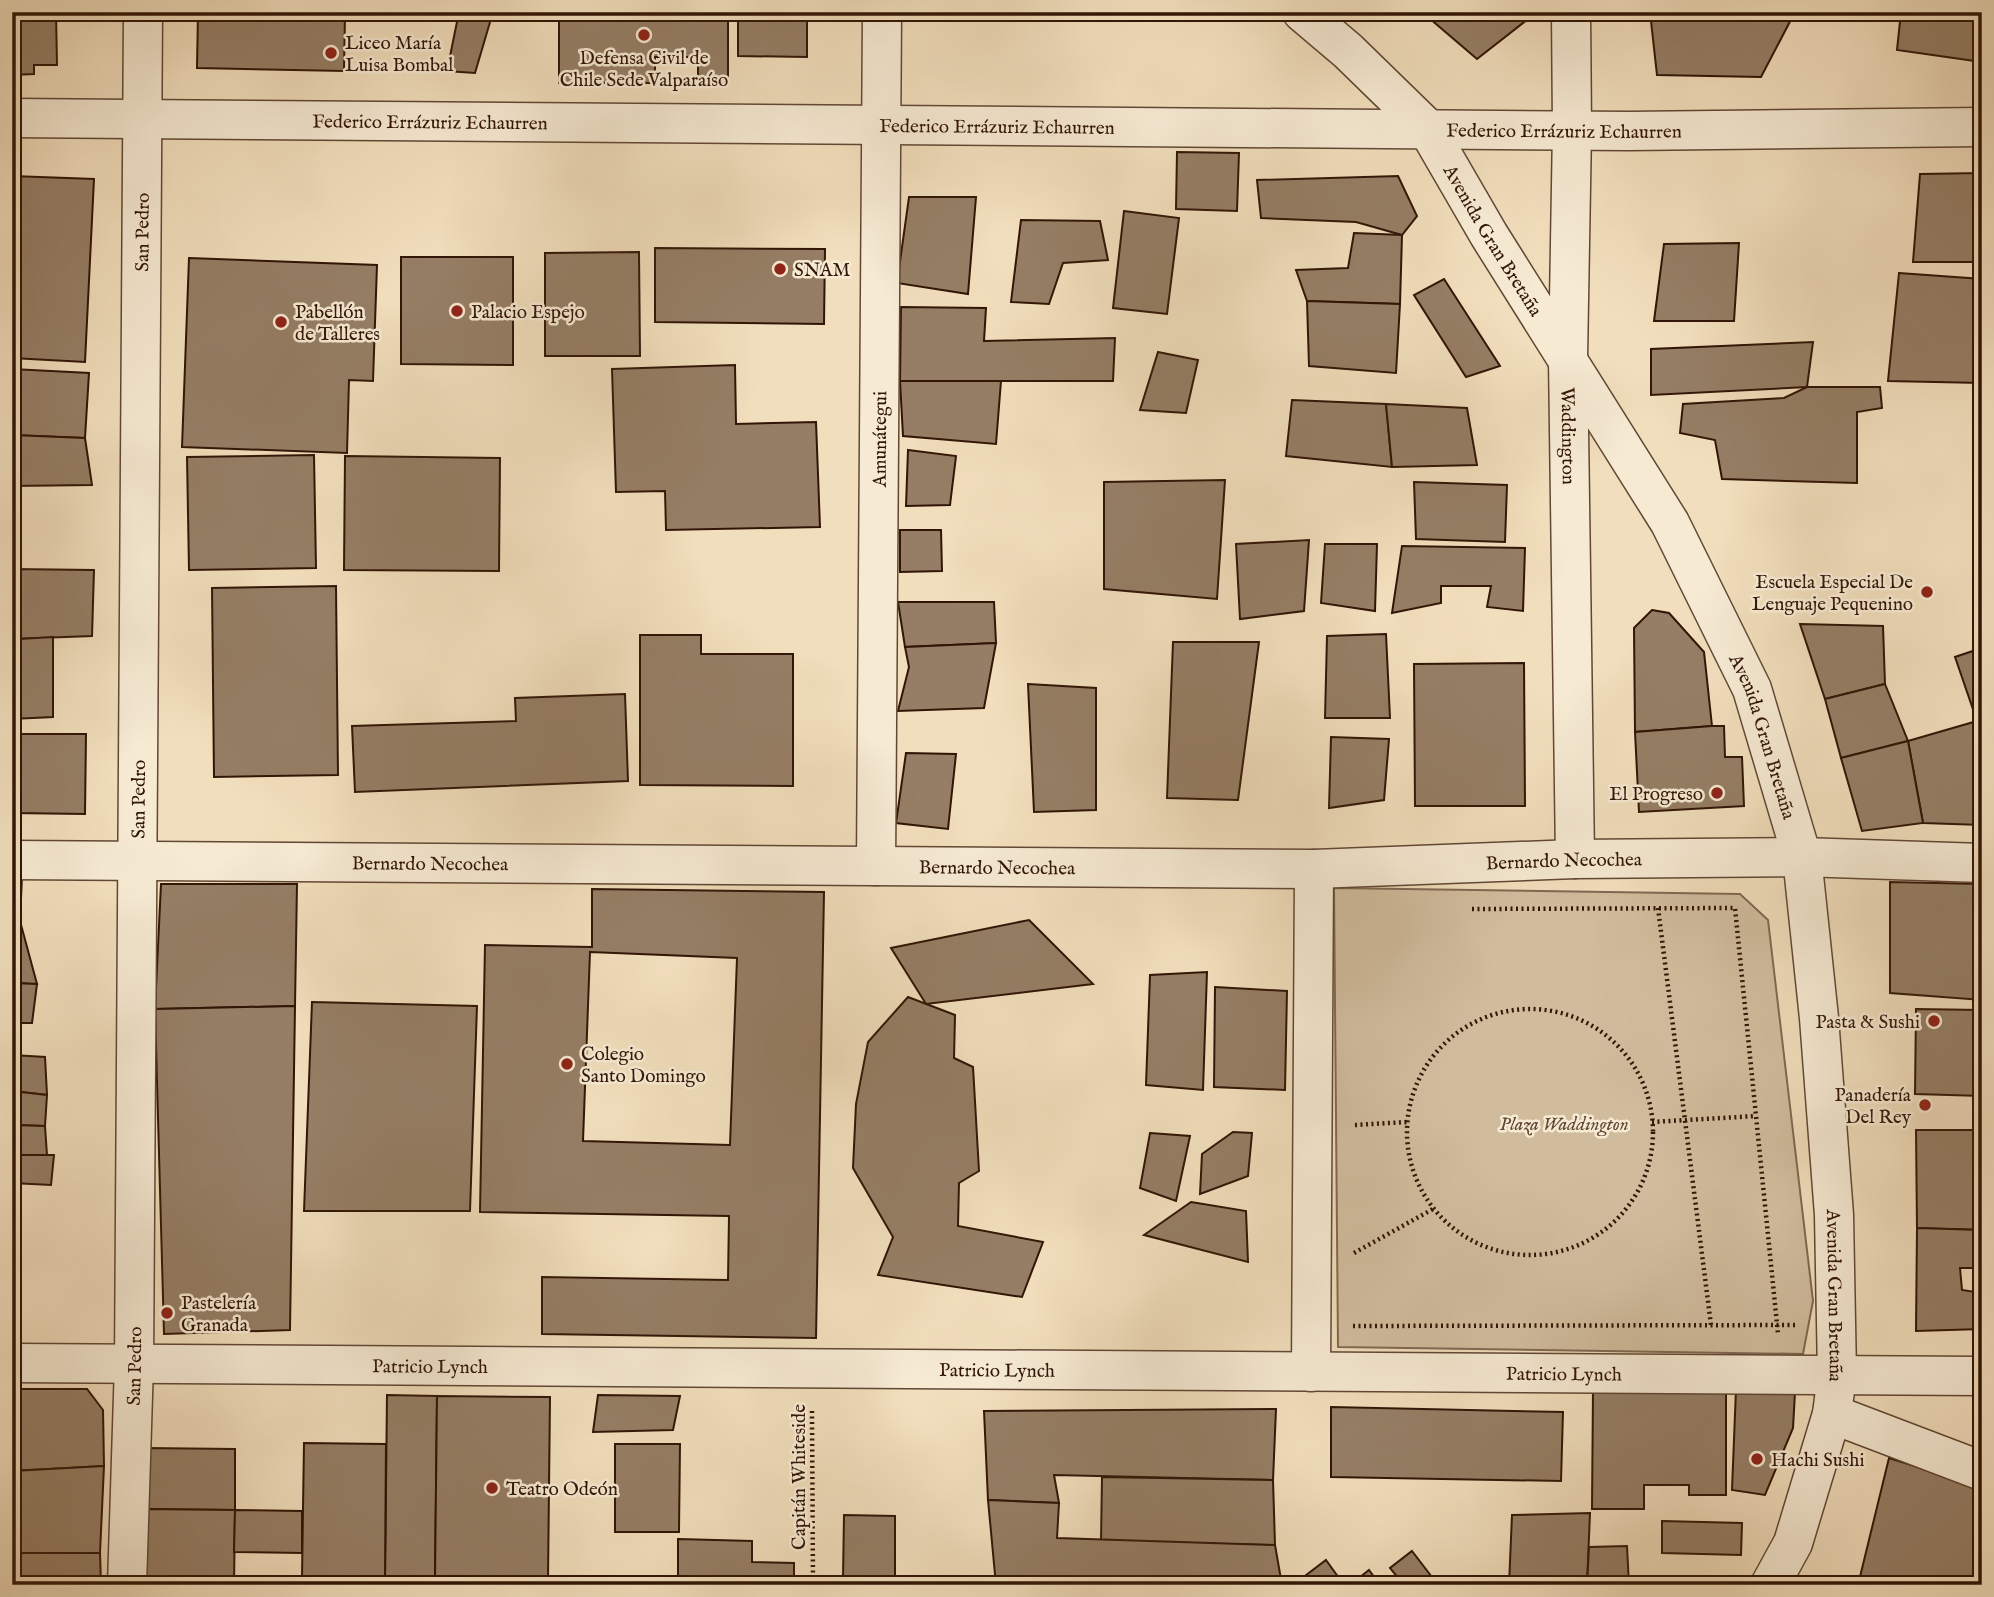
<svg xmlns="http://www.w3.org/2000/svg" width="1994" height="1597" font-family="'IM FELL English',serif">
	<rect width="100%" height="100%" fill="#f1debc"/>
	<filter id="stains"><feTurbulence type="fractalNoise" baseFrequency=".00286" numOctaves="4"/><feColorMatrix values="0 0 0 0 .2 0 0 0 0 .09 0 0 0 0 .02 0 0 0 .5 -.17"/></filter>
	<radialGradient id="worn" r=".72"><stop offset=".6" stop-color="#630" stop-opacity="0"/><stop offset="1" stop-color="#630" stop-opacity=".3"/></radialGradient>
	<!-- green -->
	<path fill="#d0bc9d" stroke="#806852" stroke-width="2" d="M 1334,888 L 1740,894 L 1768,920 L 1813,1301 L 1803,1354 L 1338,1347 Z"/>
	<!-- building -->
	<g fill="#957e65" stroke="#311506" stroke-width="2" fill-rule="evenodd">
		<path d="M 56,12 L 57,65 L 34,65 L 34,74 L 12,75 L 12,13 Z"/>
		<path d="M 198,12 L 345,14 L 344,71 L 197,68 Z"/>
		<path d="M 459,12 L 493,12 L 475,73 L 447,71 Z"/>
		<path d="M 559,12 L 728,12 L 728,83 L 698,83 L 698,57 L 655,57 L 655,83 L 559,83 Z"/>
		<path d="M 738,12 L 807,12 L 807,57 L 738,56 Z"/>
		<path d="M 1422,12 L 1537,12 L 1477,59 Z"/>
		<path d="M 1650,12 L 1795,12 L 1761,77 L 1657,75 Z"/>
		<path d="M 1901,12 L 1982,12 L 1982,62 L 1897,50 Z"/>
		<path d="M 1177,152 L 1239,153 L 1237,211 L 1176,209 Z"/>
		<path d="M 1982,173 L 1982,262 L 1913,262 L 1920,174 Z"/>
		<path d="M 12,176 L 94,179 L 85,362 L 12,358 Z"/>
		<path d="M 1398,176 L 1417,216 L 1402,235 L 1356,222 L 1261,218 L 1257,180 Z"/>
		<path d="M 909,197 L 976,197 L 968,294 L 897,283 Z"/>
		<path d="M 1124,211 L 1179,218 L 1167,314 L 1113,308 Z"/>
		<path d="M 1021,220 L 1100,221 L 1108,260 L 1063,263 L 1049,304 L 1011,302 Z"/>
		<path d="M 1354,233 L 1402,235 L 1400,304 L 1307,301 L 1296,270 L 1348,268 Z"/>
		<path d="M 1739,243 L 1734,321 L 1654,321 L 1664,244 Z"/>
		<path d="M 655,248 L 825,249 L 824,324 L 655,322 Z"/>
		<path d="M 639,252 L 640,356 L 545,356 L 545,253 Z"/>
		<path d="M 401,257 L 513,257 L 513,365 L 401,364 Z"/>
		<path d="M 189,258 L 377,265 L 373,381 L 349,380 L 347,453 L 182,447 Z"/>
		<path d="M 1899,273 L 1982,279 L 1982,383 L 1888,381 Z"/>
		<path d="M 1444,279 L 1500,366 L 1466,377 L 1414,295 Z"/>
		<path d="M 1307,301 L 1400,304 L 1396,373 L 1309,366 Z"/>
		<path d="M 901,307 L 986,308 L 984,341 L 1115,338 L 1113,381 L 900,381 Z"/>
		<path d="M 1813,342 L 1807,387 L 1651,395 L 1651,349 Z"/>
		<path d="M 1158,352 L 1198,360 L 1186,413 L 1140,410 Z"/>
		<path d="M 735,365 L 736,424 L 816,422 L 820,527 L 666,530 L 665,491 L 616,492 L 612,369 Z"/>
		<path d="M 12,369 L 89,373 L 85,438 L 12,435 Z"/>
		<path d="M 900,381 L 1001,381 L 996,444 L 903,436 Z"/>
		<path d="M 1807,387 L 1880,387 L 1882,408 L 1857,412 L 1857,483 L 1722,479 L 1715,440 L 1680,433 L 1683,404 L 1784,398 Z"/>
		<path d="M 1292,400 L 1386,404 L 1392,467 L 1286,456 Z"/>
		<path d="M 1386,404 L 1467,408 L 1477,465 L 1392,467 Z"/>
		<path d="M 12,435 L 85,438 L 92,485 L 12,486 Z"/>
		<path d="M 908,450 L 956,456 L 950,505 L 906,506 Z"/>
		<path d="M 314,455 L 316,568 L 189,570 L 187,457 Z"/>
		<path d="M 345,456 L 500,458 L 499,571 L 344,570 Z"/>
		<path d="M 1225,480 L 1217,599 L 1104,589 L 1104,482 Z"/>
		<path d="M 1414,482 L 1507,485 L 1505,542 L 1416,539 Z"/>
		<path d="M 900,530 L 941,530 L 942,571 L 900,572 Z"/>
		<path d="M 1309,540 L 1304,611 L 1240,619 L 1236,544 Z"/>
		<path d="M 1325,544 L 1377,544 L 1375,611 L 1321,603 Z"/>
		<path d="M 1402,546 L 1525,548 L 1523,611 L 1487,607 L 1491,586 L 1441,586 L 1441,603 L 1392,613 Z"/>
		<path d="M 12,569 L 94,570 L 92,636 L 12,639 Z"/>
		<path d="M 336,586 L 338,775 L 214,777 L 212,588 Z"/>
		<path d="M 898,602 L 994,602 L 996,643 L 905,647 Z"/>
		<path d="M 1652,610 L 1669,613 L 1704,652 L 1712,726 L 1635,732 L 1634,628 Z"/>
		<path d="M 1800,624 L 1883,626 L 1885,684 L 1825,699 Z"/>
		<path d="M 1386,634 L 1390,718 L 1325,718 L 1327,636 Z"/>
		<path d="M 640,635 L 701,635 L 701,654 L 793,654 L 793,786 L 640,785 Z"/>
		<path d="M 53,637 L 53,717 L 12,719 L 12,683 L 16,683 L 19,639 Z"/>
		<path d="M 1173,642 L 1259,642 L 1238,800 L 1167,798 Z"/>
		<path d="M 996,643 L 984,708 L 898,711 L 909,667 L 905,647 Z"/>
		<path d="M 1982,648 L 1982,721 L 1977,721 L 1955,657 Z"/>
		<path d="M 1524,663 L 1525,806 L 1415,806 L 1414,664 Z"/>
		<path d="M 1028,684 L 1096,688 L 1096,810 L 1034,812 Z"/>
		<path d="M 1885,684 L 1908,741 L 1841,758 L 1825,699 Z"/>
		<path d="M 625,694 L 628,781 L 355,792 L 352,726 L 516,721 L 515,698 Z"/>
		<path d="M 1977,721 L 1982,733 L 1982,825 L 1923,823 L 1908,741 Z"/>
		<path d="M 1712,726 L 1724,726 L 1725,757 L 1742,757 L 1744,806 L 1639,812 L 1635,732 Z"/>
		<path d="M 12,734 L 86,734 L 85,814 L 12,813 Z"/>
		<path d="M 1331,737 L 1389,739 L 1384,800 L 1329,808 Z"/>
		<path d="M 1908,741 L 1923,823 L 1862,831 L 1841,758 Z"/>
		<path d="M 906,753 L 956,754 L 948,829 L 896,823 Z"/>
		<path d="M 12,876 L 22,876 L 20,921 L 37,984 L 12,983 Z"/>
		<path d="M 1890,882 L 1982,884 L 1982,1000 L 1890,993 Z"/>
		<path d="M 161,884 L 297,884 L 295,1006 L 155,1009 Z"/>
		<path d="M 592,889 L 824,892 L 816,1338 L 542,1334 L 542,1277 L 728,1280 L 729,1216 L 480,1212 L 485,945 L 592,947 ZM 590,952 L 737,958 L 730,1145 L 583,1141 Z"/>
		<path d="M 1029,920 L 1093,984 L 926,1004 L 891,948 Z"/>
		<path d="M 1207,972 L 1203,1090 L 1146,1085 L 1150,975 Z"/>
		<path d="M 12,983 L 37,984 L 32,1023 L 12,1023 Z"/>
		<path d="M 1215,987 L 1287,991 L 1285,1090 L 1214,1087 Z"/>
		<path d="M 908,997 L 955,1015 L 954,1058 L 973,1067 L 979,1171 L 959,1183 L 958,1226 L 1043,1242 L 1022,1297 L 878,1275 L 893,1237 L 853,1168 L 856,1104 L 868,1042 Z"/>
		<path d="M 312,1002 L 477,1006 L 470,1211 L 304,1211 Z"/>
		<path d="M 295,1006 L 290,1330 L 164,1334 L 155,1009 Z"/>
		<path d="M 1916,1009 L 1982,1010 L 1982,1096 L 1915,1094 Z"/>
		<path d="M 12,1055 L 45,1057 L 47,1095 L 12,1091 Z"/>
		<path d="M 12,1091 L 47,1095 L 45,1126 L 12,1125 Z"/>
		<path d="M 12,1125 L 45,1126 L 47,1155 L 12,1155 Z"/>
		<path d="M 1916,1130 L 1982,1130 L 1982,1230 L 1917,1228 Z"/>
		<path d="M 1233,1132 L 1252,1133 L 1248,1176 L 1200,1194 L 1202,1154 Z"/>
		<path d="M 1150,1133 L 1190,1136 L 1176,1201 L 1140,1188 Z"/>
		<path d="M 12,1155 L 54,1155 L 51,1185 L 12,1183 Z"/>
		<path d="M 1191,1202 L 1246,1211 L 1248,1262 L 1144,1235 Z"/>
		<path d="M 1917,1228 L 1982,1230 L 1982,1268 L 1960,1268 L 1962,1290 L 1982,1293 L 1982,1329 L 1916,1331 Z"/>
		<path d="M 12,1389 L 87,1389 L 103,1410 L 104,1466 L 12,1471 Z"/>
		<path d="M 1736,1389 L 1795,1392 L 1793,1428 L 1765,1495 L 1732,1490 Z"/>
		<path d="M 1593,1390 L 1726,1391 L 1726,1495 L 1689,1495 L 1689,1485 L 1644,1485 L 1644,1509 L 1592,1509 Z"/>
		<path d="M 387,1395 L 437,1396 L 435,1578 L 385,1578 Z"/>
		<path d="M 598,1395 L 680,1396 L 673,1430 L 593,1432 Z"/>
		<path d="M 437,1396 L 550,1397 L 548,1580 L 435,1578 Z"/>
		<path d="M 1331,1407 L 1563,1412 L 1561,1481 L 1331,1477 Z"/>
		<path d="M 1276,1409 L 1273,1480 L 1054,1475 L 1059,1503 L 988,1500 L 984,1411 Z"/>
		<path d="M 304,1443 L 386,1444 L 385,1578 L 302,1577 Z"/>
		<path d="M 615,1444 L 680,1444 L 679,1532 L 615,1532 Z"/>
		<path d="M 144,1448 L 235,1449 L 235,1510 L 143,1509 Z"/>
		<path d="M 1889,1458 L 1982,1487 L 1982,1585 L 1858,1585 Z"/>
		<path d="M 104,1466 L 100,1553 L 12,1553 L 12,1471 Z"/>
		<path d="M 1102,1477 L 1273,1480 L 1275,1545 L 1101,1541 Z"/>
		<path d="M 988,1500 L 1059,1503 L 1057,1538 L 1275,1545 L 1282,1585 L 996,1585 Z"/>
		<path d="M 143,1509 L 235,1510 L 234,1585 L 142,1584 Z"/>
		<path d="M 235,1510 L 302,1511 L 302,1553 L 234,1552 Z"/>
		<path d="M 1590,1513 L 1587,1585 L 1509,1585 L 1512,1515 Z"/>
		<path d="M 844,1515 L 895,1516 L 895,1580 L 843,1578 Z"/>
		<path d="M 1662,1521 L 1742,1523 L 1741,1555 L 1662,1553 Z"/>
		<path d="M 678,1539 L 752,1541 L 752,1562 L 794,1563 L 794,1585 L 678,1585 Z"/>
		<path d="M 1627,1546 L 1629,1585 L 1587,1585 L 1589,1547 Z"/>
		<path d="M 1412,1551 L 1438,1585 L 1391,1585 L 1399,1579 L 1390,1568 Z"/>
		<path d="M 12,1553 L 100,1553 L 101,1585 L 12,1585 Z"/>
		<path d="M 1326,1560 L 1344,1585 L 1299,1585 L 1297,1582 Z"/>
		<path d="M 1369,1570 L 1380,1585 L 1350,1585 Z"/>
		<path d="M 548,1580 L 650,1584 L 650,1585 L 548,1585 Z"/>
	</g>
	<g fill="none" stroke-linecap="round" stroke-linejoin="round">
		<!-- street casing -->
		<g stroke="#614734" stroke-width="41">
			<g id="street">
				<path id="s1" d="M 1302,12 L 1348,51 L 1427,128 L 1489,235 L 1670,523 L 1752,689 L 1802,857 L 1819,1018 L 1834,1215 L 1837,1375 L 1832,1414 L 1793,1543 L 1770,1585"/>
				<path id="s2" d="M 1571,12 L 1572,129 L 1568,358 L 1575,859"/>
				<path id="s3" d="M 12,118 L 1629,131 L 1982,127"/>
				<path id="s4" d="M 12,860 L 1314,869 L 1575,859 L 1802,857 L 1982,863"/>
				<path id="s5" d="M 876,866 L 882,12"/>
				<path id="s6" d="M 12,1363 L 1982,1376"/>
				<path d="M 1311,1372 L 1314,869"/>
				<path d="M 1832,1414 L 1982,1471"/>
				<path id="s7" d="M 127,1585 L 134,1364 L 143,12"/>
			</g>
		</g>
		<!-- path -->
		<g stroke="#311506" stroke-width="4.5" stroke-dasharray="2 3.5" stroke-linecap="butt">
			<path d="M 1658,908 L 1711,1325"/>
			<path d="M 1472,909 L 1735,908 L 1778,1334"/>
			<circle cx="1530" cy="1132" r="123"/>
			<path d="M 1652,1122 L 1756,1116"/>
			<path d="M 1355,1125 L 1407,1122"/>
			<path d="M 1354,1253 L 1433,1209"/>
			<path d="M 1353,1326 L 1796,1325"/>
			<path d="M 812,1411 L 813,1585"/>
		</g>
		<!-- street -->
		<use href="#street" stroke="#f6ead3" stroke-width="38"/>
	</g>
	<!-- markers -->
	<g fill="#8f2418" stroke="#f6ead3" stroke-width="2.5">
		<circle cx="644" cy="35" r="7"/>
		<circle cx="331" cy="53" r="7"/>
		<circle cx="780" cy="269" r="7"/>
		<circle cx="457" cy="311" r="7"/>
		<circle cx="281" cy="322" r="7"/>
		<circle cx="1927" cy="592" r="7"/>
		<circle cx="1717" cy="793" r="7"/>
		<circle cx="1934" cy="1021" r="7"/>
		<circle cx="567" cy="1064" r="7"/>
		<circle cx="1925" cy="1105" r="7"/>
		<circle cx="167" cy="1313" r="7"/>
		<circle cx="1757" cy="1459" r="7"/>
		<circle cx="492" cy="1488" r="7"/>
	</g>
	<g text-anchor="middle" stroke-width="5" stroke-linejoin="round" paint-order="stroke">
		<!-- poi labels -->
		<g font-size="19" fill="#311506" stroke="#f6ead3" text-anchor="start">
			<text x="345" y="49">Liceo María<tspan x="345" dy="22">Luisa Bombal</tspan></text>
			<text x="644" y="64" text-anchor="middle">Defensa Civil de<tspan x="644" dy="22">Chile Sede Valparaíso</tspan></text>
			<text x="794" y="276">SNAM</text>
			<text x="295" y="318">Pabellón<tspan x="295" dy="22">de Talleres</tspan></text>
			<text x="471" y="318">Palacio Espejo</text>
			<text x="1913" y="588" text-anchor="end">Escuela Especial De<tspan x="1913" dy="22">Lenguaje Pequenino</tspan></text>
			<text x="1703" y="800" text-anchor="end">El Progreso</text>
			<text x="1920" y="1028" text-anchor="end">Pasta &amp; Sushi</text>
			<text x="581" y="1060">Colegio<tspan x="581" dy="22">Santo Domingo</tspan></text>
			<text x="1911" y="1101" text-anchor="end">Panadería<tspan x="1911" dy="22">Del Rey</tspan></text>
			<text x="181" y="1309">Pastelería<tspan x="181" dy="22">Granada</tspan></text>
			<text x="1771" y="1466">Hachi Sushi</text>
			<text x="506" y="1495">Teatro Odeón</text>
		</g>
		<!-- street labels -->
		<g font-size="19" fill="#311506" stroke="#f6ead3">
			<text dy="7" stroke="none"><textPath href="#s3" startOffset="418">Federico Errázuriz Echaurren</textPath></text>
			<text dy="7" stroke="none"><textPath href="#s3" startOffset="985">Federico Errázuriz Echaurren</textPath></text>
			<text dy="7" stroke="none"><textPath href="#s3" startOffset="1552">Federico Errázuriz Echaurren</textPath></text>
			<text dy="7" stroke="none"><textPath href="#s7" startOffset="1353">San Pedro</textPath></text>
			<text dy="7" stroke="none"><textPath href="#s1" startOffset="301">Avenida Gran Bretaña</textPath></text>
			<text dy="7" stroke="none"><textPath href="#s2" startOffset="424">Waddington</textPath></text>
			<text dy="7" stroke="none"><textPath href="#s5" startOffset="427">Amunátegui</textPath></text>
			<text dy="7" stroke="none"><textPath href="#s1" startOffset="868">Avenida Gran Bretaña</textPath></text>
			<text dy="7" stroke="none"><textPath href="#s7" startOffset="786">San Pedro</textPath></text>
			<text dy="7" stroke="none"><textPath href="#s4" startOffset="1552">Bernardo Necochea</textPath></text>
			<text dy="7" stroke="none"><textPath href="#s4" startOffset="418">Bernardo Necochea</textPath></text>
			<text dy="7" stroke="none"><textPath href="#s4" startOffset="985">Bernardo Necochea</textPath></text>
			<text dy="7" stroke="none"><textPath href="#s1" startOffset="1435">Avenida Gran Bretaña</textPath></text>
			<text dy="7" stroke="none"><textPath href="#s7" startOffset="219">San Pedro</textPath></text>
			<text dy="7" stroke="none"><textPath href="#s6" startOffset="418">Patricio Lynch</textPath></text>
			<text dy="7" stroke="none"><textPath href="#s6" startOffset="985">Patricio Lynch</textPath></text>
			<text dy="7" stroke="none"><textPath href="#s6" startOffset="1552">Patricio Lynch</textPath></text>
			<text transform="translate(798 1477) rotate(-90)" y="7">Capitán Whiteside</text>
		</g>
		<!-- park labels -->
		<g font-size="19" font-style="italic" fill="#614733" stroke="#f6ead3">
			<text x="1564" y="1130">Plaza Waddington</text>
		</g>
	</g>
	<!-- margin -->
	<rect width="1994" height="1597" fill="none" stroke="#f1debc" stroke-width="42"/>
	<rect x="14" y="14" width="1966" height="1569" fill="none" stroke="#311506" stroke-width="3.5"/>
	<rect x="21" y="21" width="1952" height="1555" fill="none" stroke="#311506" stroke-width="2"/>
	<rect width="100%" height="100%" filter="url(#stains)"/>
	<rect width="100%" height="100%" fill="url(#worn)"/>
</svg>
